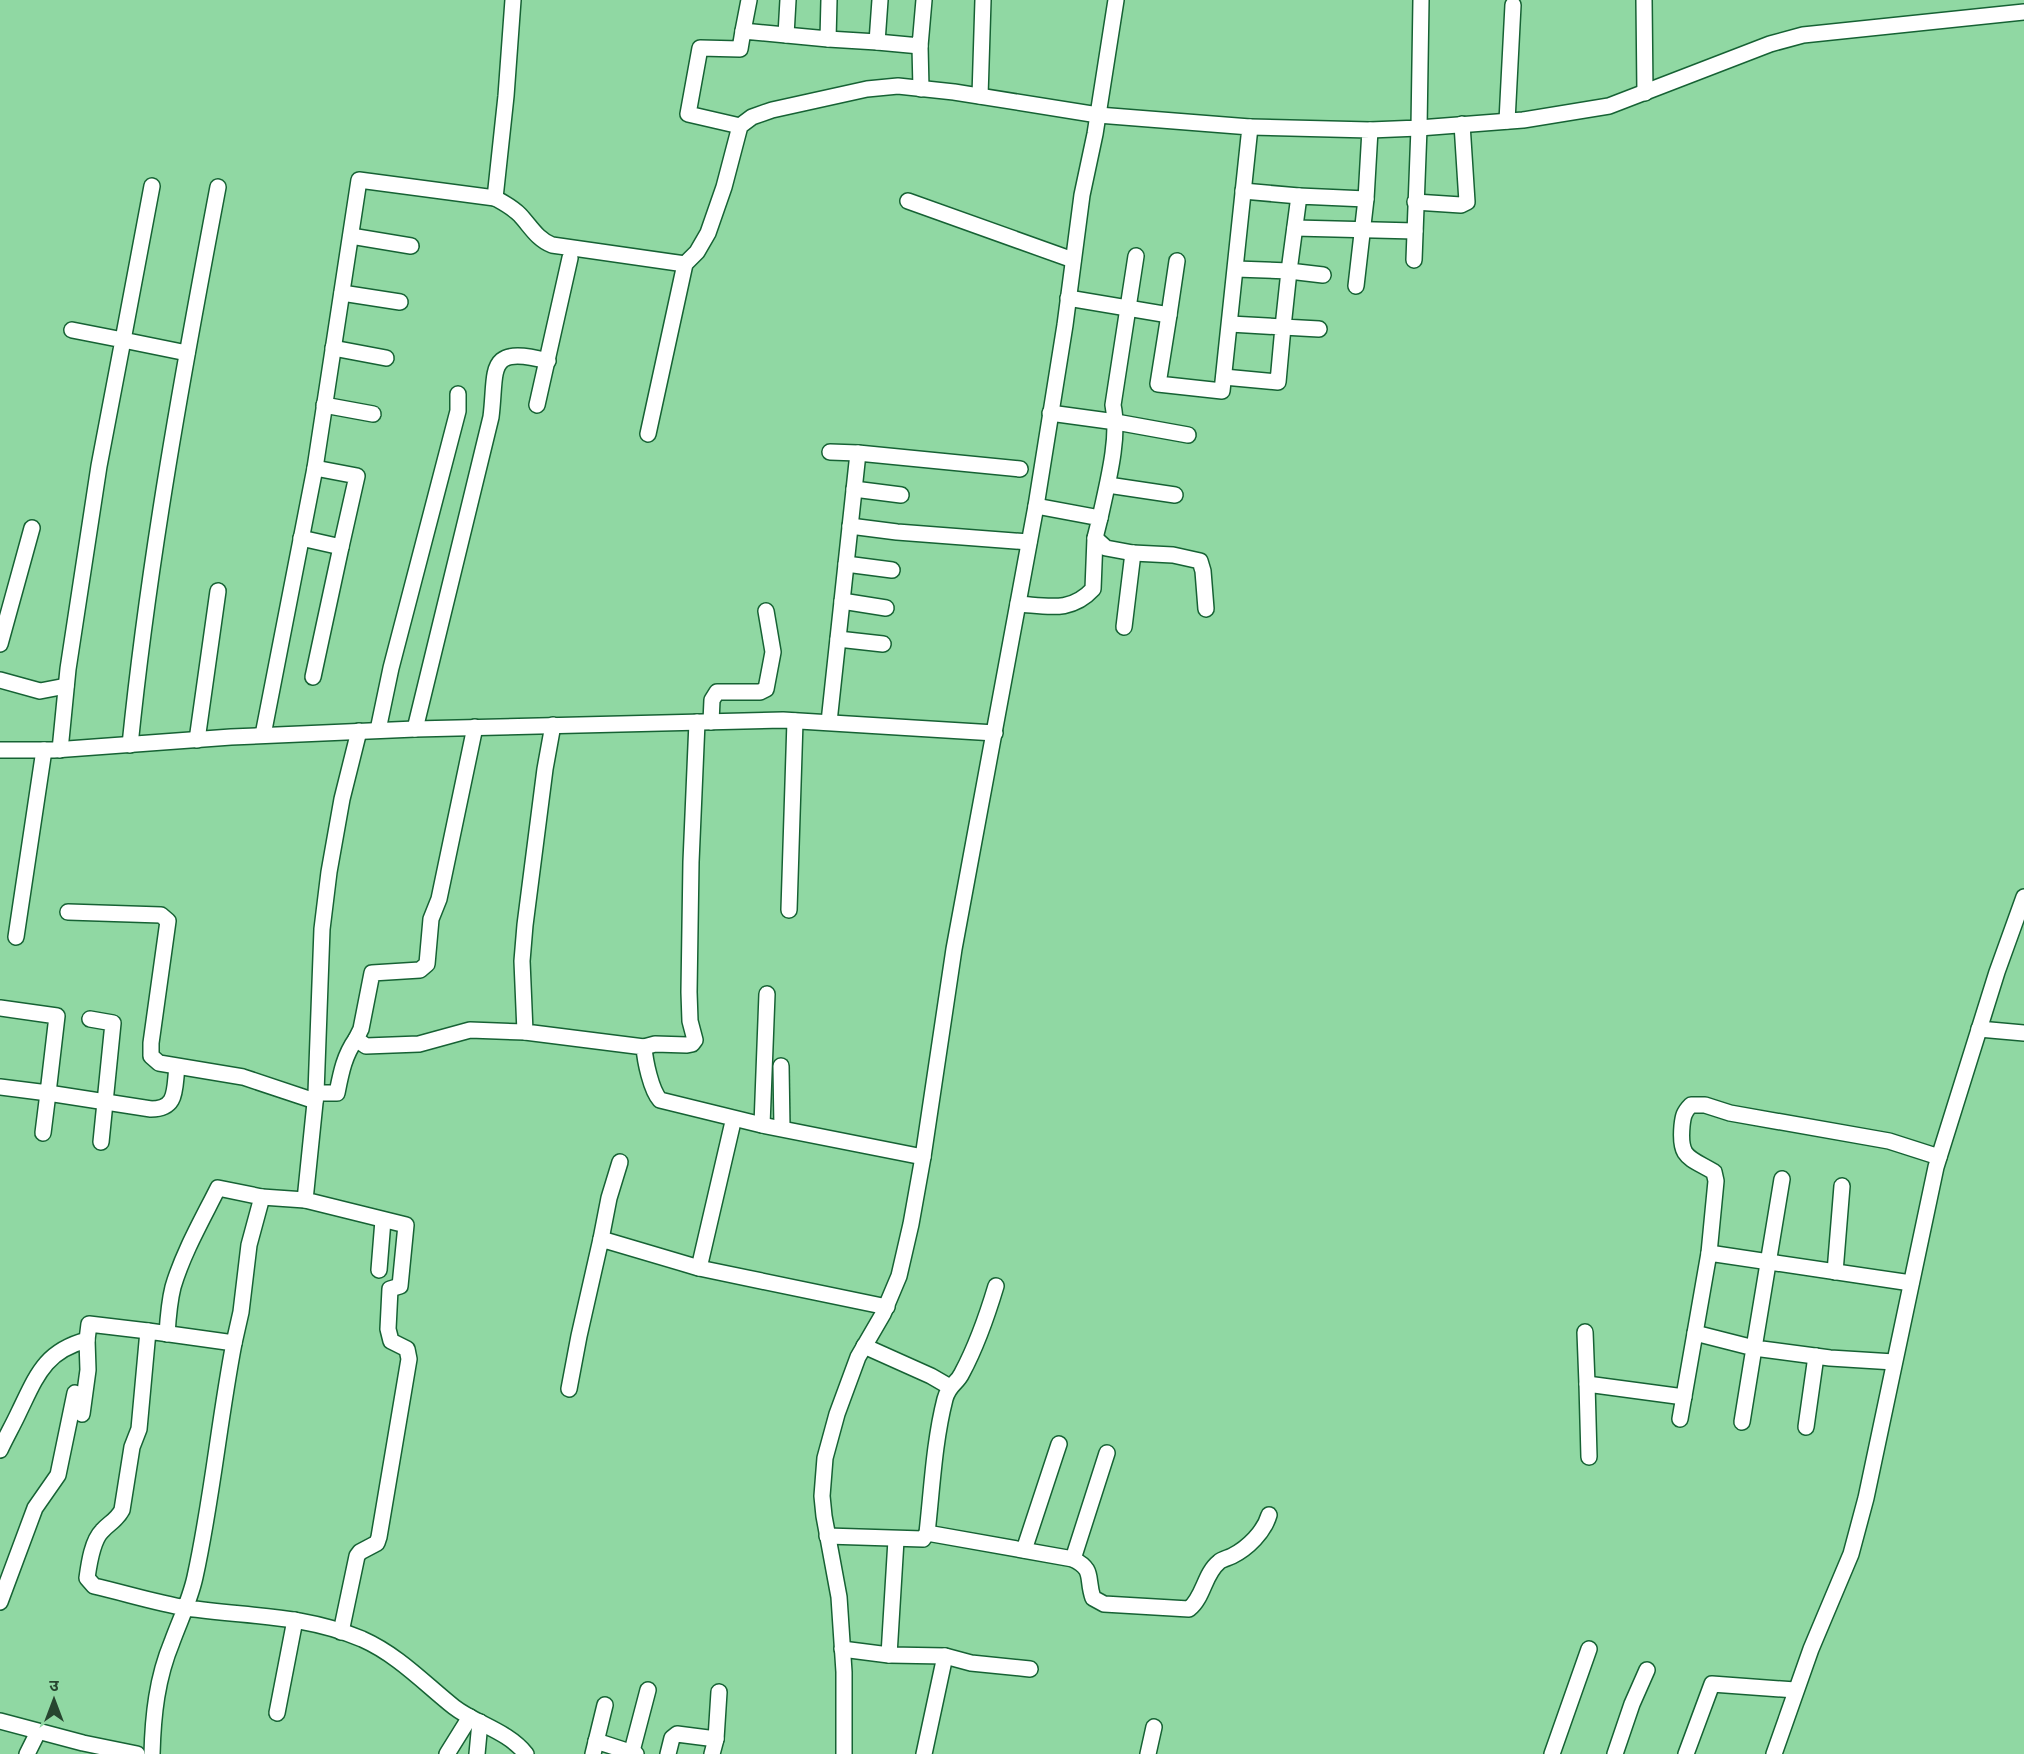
<svg xmlns="http://www.w3.org/2000/svg" width="2024" height="1754" font-family="'Source Sans 3','Noto Sans Devanagari',sans-serif">
	<rect width="100%" height="100%" fill="#90d8a3"/>
	<g fill="none" stroke-linecap="round" stroke-linejoin="round">
		<!-- minor casing -->
		<g stroke="#166234" stroke-width="18">
			<g id="minor">
				<path d="M 513,0 L 506,96 L 495,198 C 504,203 512,207 520,215 C 531,227 537,239 552,245 L 685,264"/>
				<path d="M 1644,0 L 1645,93"/>
				<path d="M 743,31 L 749,0"/>
				<path d="M 786,35 L 788,0"/>
				<path d="M 828,39 L 877,42 L 880,0"/>
				<path d="M 877,42 L 920,46 L 924,0"/>
				<path d="M 920,46 L 921,89"/>
				<path d="M 980,96 L 983,0"/>
				<path d="M 1507,121 L 1513,5"/>
				<path d="M 740,126 L 688,114 L 700,48 L 740,49 L 743,31 L 828,39 L 829,0"/>
				<path d="M 1250,127 L 1370,130 L 1366,199 L 1299,196 L 1289,271 L 1323,275"/>
				<path d="M 1370,130 L 1419,128 L 1421,0"/>
				<path d="M 152,186 L 123,340 L 187,353"/>
				<path d="M 1243,191 L 1299,196"/>
				<path d="M 908,201 L 1073,260"/>
				<path d="M 1415,202 L 1461,205 L 1467,202 L 1462,124"/>
				<path d="M 1295,228 L 1415,231"/>
				<path d="M 351,236 L 411,246"/>
				<path d="M 1414,260 L 1419,128 L 1523,120 L 1609,106 L 1770,44 L 1803,35 L 2024,12"/>
				<path d="M 1236,269 L 1289,271 L 1283,327 L 1319,329"/>
				<path d="M 1356,286 L 1366,199"/>
				<path d="M 342,293 L 400,302"/>
				<path d="M 1068,298 L 1169,315 L 1177,261"/>
				<path d="M 333,348 L 386,358"/>
				<path d="M 1224,377 L 1278,382 L 1283,327 L 1230,324"/>
				<path d="M 324,405 L 373,414"/>
				<path d="M 537,405 L 570,258"/>
				<path d="M 1050,413 L 1116,422 L 1188,435"/>
				<path d="M 648,434 L 685,264 L 697,252 L 708,233 L 724,187 L 740,126 L 752,117 L 772,110 L 867,89 L 898,86 L 954,92 L 1098,115 L 1250,127 L 1222,391 L 1158,384 L 1169,315"/>
				<path d="M 830,452 L 858,453"/>
				<path d="M 1108,485 L 1175,495"/>
				<path d="M 854,489 L 901,495"/>
				<path d="M 1100,518 C 1107,485 1120,438 1113,405 L 1136,256"/>
				<path d="M 850,526 L 897,532 L 1029,542"/>
				<path d="M 301,538 L 341,547 L 357,476 L 315,468"/>
				<path d="M 1095,538 L 1106,548 L 1133,553 L 1173,555 L 1200,561 L 1203,571 L 1206,609"/>
				<path d="M 846,564 L 892,570"/>
				<path d="M 842,601 L 886,608"/>
				<path d="M 1018,604 C 1048,606 1071,613 1093,589 L 1095,538 L 1100,518 L 1036,506"/>
				<path d="M 1124,627 L 1133,553"/>
				<path d="M 838,639 L 883,644"/>
				<path d="M 0,644 L 32,528"/>
				<path d="M 313,677 L 341,547"/>
				<path d="M 0,680 L 40,691 L 66,686"/>
				<path d="M 711,722 L 712,700 L 717,692 L 760,692 L 766,689 L 773,652 L 766,611"/>
				<path d="M 829,722 L 858,453 L 1020,469"/>
				<path d="M 553,725 L 545,769 L 525,925 L 522,961 L 525,1032 L 644,1047 C 645,1061 651,1090 660,1100 L 762,1125 L 923,1157"/>
				<path d="M 415,729 L 491,417 C 497,369 485,345 548,361"/>
				<path d="M 378,730 L 391,668 L 458,411 L 458,394"/>
				<path d="M 263,735 L 315,468 L 359,180 L 495,198"/>
				<path d="M 197,740 L 218,591"/>
				<path d="M 130,745 C 149,558 183,372 218,187"/>
				<path d="M 0,750 L 54,750 L 231,737 L 415,729 L 783,720 L 995,733"/>
				<path d="M 60,750 L 68,669 L 99,466 L 123,340 L 72,330"/>
				<path d="M 789,910 L 795,721"/>
				<path d="M 68,912 L 161,915 L 168,921 L 151,1043 L 151,1056 L 159,1063 L 243,1077 L 315,1101"/>
				<path d="M 16,937 L 44,750"/>
				<path d="M 90,1019 L 113,1023 L 101,1142"/>
				<path d="M 1979,1029 L 2024,1033"/>
				<path d="M 356,1039 L 361,1029 L 372,973 L 420,970 L 427,964 L 431,919 L 439,899 L 475,727"/>
				<path d="M 644,1047 L 655,1044 L 687,1045 L 692,1044 L 695,1040 L 690,1021 L 689,992 L 691,862 L 697,722"/>
				<path d="M 781,1066 L 782,1128"/>
				<path d="M 0,1087 L 48,1093 L 57,1016 L 0,1008"/>
				<path d="M 316,1093 L 337,1093 C 341,1073 344,1056 356,1039 L 366,1046 L 419,1044 L 470,1030 L 525,1032"/>
				<path d="M 762,1125 L 767,994"/>
				<path d="M 43,1133 L 48,1093 L 151,1109 C 178,1109 174,1089 177,1067"/>
				<path d="M 1782,1179 L 1754,1348 L 1830,1358 L 1894,1362"/>
				<path d="M 262,1197 L 305,1200"/>
				<path d="M 601,1239 L 609,1198 L 620,1162"/>
				<path d="M 1709,1253 L 1716,1181 L 1714,1172 C 1689,1157 1679,1159 1682,1126 C 1683,1116 1684,1112 1691,1105 L 1705,1105 L 1730,1113 L 1889,1141 L 1939,1157"/>
				<path d="M 699,1268 L 732,1126"/>
				<path d="M 379,1270 L 383,1220"/>
				<path d="M 1835,1272 L 1842,1186"/>
				<path d="M 1585,1332 L 1587,1384"/>
				<path d="M 1695,1333 L 1754,1348 L 1742,1422"/>
				<path d="M 167,1334 C 168,1318 169,1303 173,1287 C 183,1253 202,1220 218,1188 L 262,1197 L 249,1245 L 241,1312 L 234,1343"/>
				<path d="M 864,1346 L 931,1376 L 950,1387"/>
				<path d="M 569,1389 L 579,1336 L 601,1239 L 699,1268 L 887,1307"/>
				<path d="M 82,1414 L 88,1370 L 87,1340"/>
				<path d="M 1680,1419 L 1709,1253 L 1911,1283"/>
				<path d="M 1806,1427 L 1816,1356"/>
				<path d="M 0,1450 C 6,1437 13,1425 19,1412 C 37,1375 45,1351 87,1340 L 89,1324 L 148,1331"/>
				<path d="M 1589,1457 L 1587,1384 L 1684,1397"/>
				<path d="M 927,1533 L 1073,1559 L 1107,1453"/>
				<path d="M 827,1536 L 923,1539 L 927,1533 C 932,1489 934,1442 945,1399 C 949,1384 957,1384 962,1373 C 977,1345 987,1316 996,1286"/>
				<path d="M 1024,1550 L 1059,1444"/>
				<path d="M 1073,1559 C 1095,1570 1086,1578 1093,1598 L 1104,1604 L 1189,1609 C 1204,1597 1204,1574 1219,1562 C 1222,1559 1228,1558 1232,1556 C 1248,1548 1264,1532 1269,1515"/>
				<path d="M 0,1602 L 35,1508 L 58,1475 L 75,1393"/>
				<path d="M 341,1632 L 357,1556 L 360,1552 L 377,1543 L 379,1537 L 409,1359 L 407,1349 L 391,1341 L 388,1329 L 390,1289 L 400,1286 L 406,1225 L 305,1200 L 316,1093 L 322,929 L 329,872 L 342,799 L 359,731"/>
				<path d="M 842,1649 L 889,1655 L 945,1656 L 971,1663 L 1030,1669"/>
				<path d="M 889,1655 L 896,1540"/>
				<path d="M 277,1713 L 295,1620"/>
				<path d="M 0,1721 L 83,1743 L 137,1754"/>
				<path d="M 596,1741 L 636,1754"/>
				<path d="M 632,1751 L 648,1690"/>
				<path d="M 27,1754 L 38,1732"/>
				<path d="M 152,1754 C 153,1715 157,1678 172,1642 C 180,1620 190,1600 195,1577 C 212,1500 219,1421 234,1343 L 148,1331 L 139,1429 L 132,1447 L 122,1510 C 117,1520 109,1523 102,1531 C 92,1541 89,1564 87,1578 L 94,1586 C 125,1593 156,1603 187,1608 C 249,1617 302,1614 362,1639 C 398,1655 424,1683 454,1707 C 476,1724 508,1731 526,1754"/>
				<path d="M 447,1754 L 470,1717"/>
				<path d="M 477,1754 L 480,1722"/>
				<path d="M 593,1754 L 605,1705"/>
				<path d="M 668,1754 L 672,1738 L 677,1734 L 716,1739"/>
				<path d="M 712,1754 L 716,1739 L 719,1692"/>
				<path d="M 844,1754 L 844,1672 L 839,1597 L 824,1516 L 822,1496 L 825,1458 L 837,1414 L 858,1357 L 883,1314 L 899,1276 L 911,1224 L 923,1157 L 954,949 L 1036,506 L 1065,325 L 1082,195 L 1095,134 L 1116,0"/>
				<path d="M 924,1754 L 945,1656"/>
				<path d="M 1148,1754 L 1154,1727"/>
				<path d="M 1552,1754 L 1589,1649"/>
				<path d="M 1615,1754 L 1632,1704 L 1647,1670"/>
				<path d="M 1686,1754 L 1712,1684 L 1795,1690"/>
				<path d="M 1774,1754 L 1811,1649 L 1851,1554 L 1866,1498 L 1936,1167 L 1997,972 L 2024,897"/>
			</g>
		</g>
		<!-- minor -->
		<use href="#minor" stroke="#fff" stroke-width="15"/>
	</g>
	<!-- north arrow -->
	<g transform="translate(54 1700)" stroke="#90d8a3" stroke-width="4.5" paint-order="stroke">
	<path d="M0-4.5L10 22L0 15L-10 22Z" fill="#27452f"/>
	<text y="-9" font-size="16" font-weight="bold" text-anchor="middle" fill="#27452f">उ</text>
	</g>
</svg>
